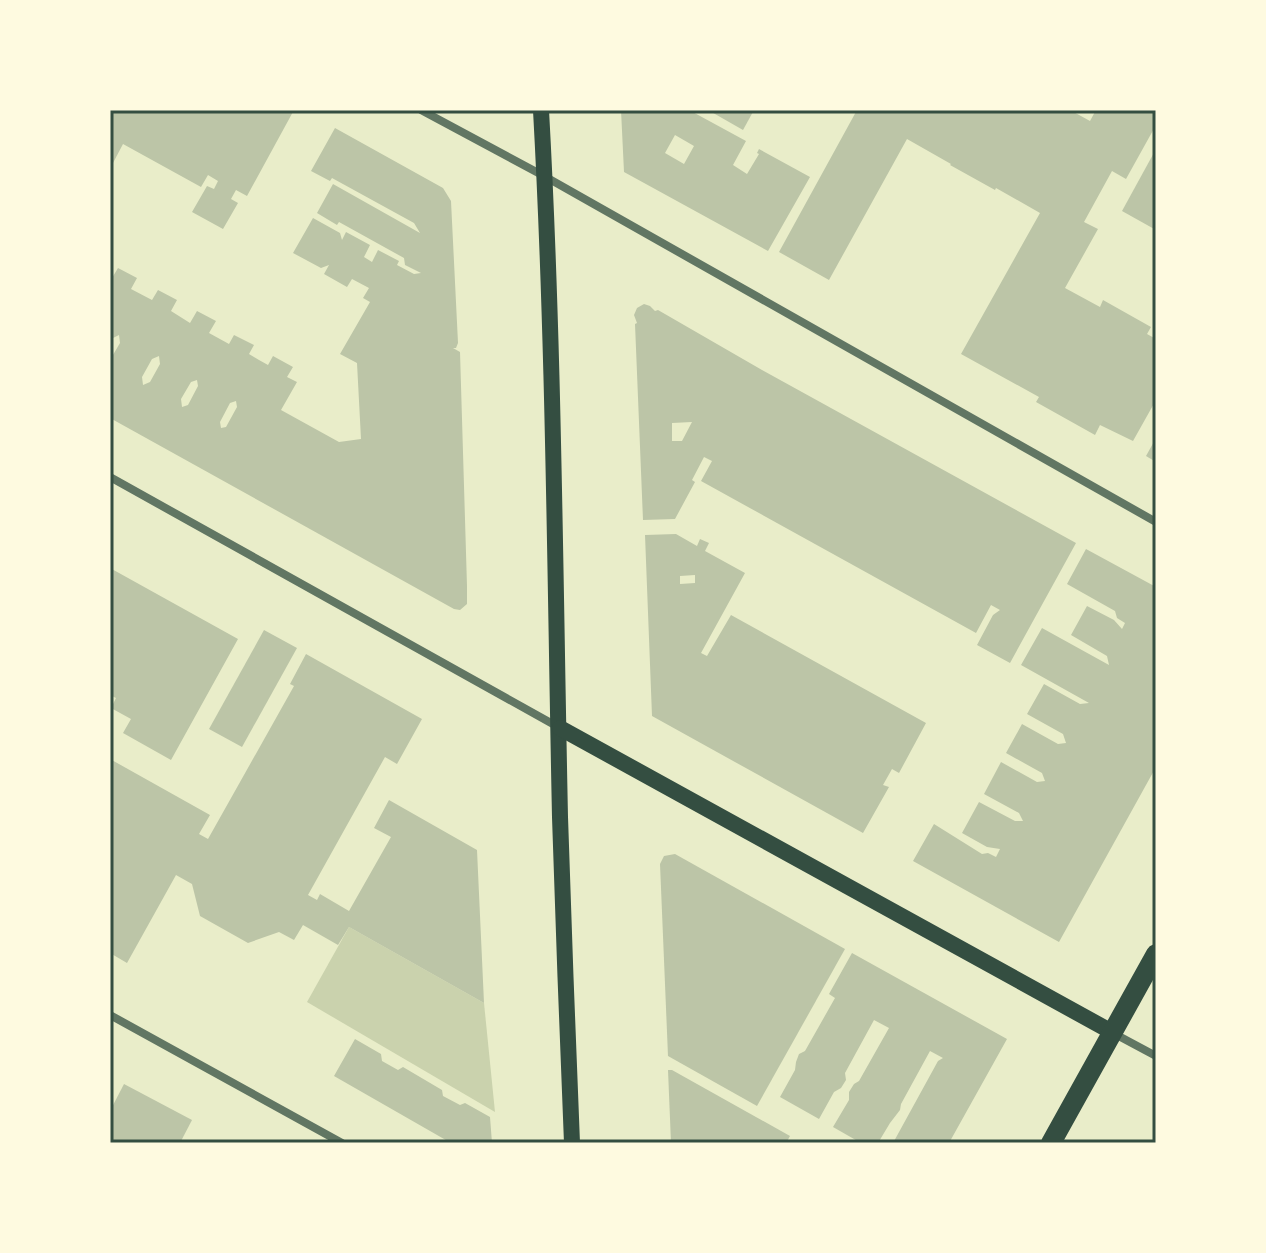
<svg xmlns="http://www.w3.org/2000/svg" width="1266" height="1253" font-family="Helvetica,sans-serif">
	<rect width="100%" height="100%" fill="#e9edc9"/>
	<!-- green -->
	<path fill="#cad2ad" d="M 349,927 L 484,1003 L 495,1112 L 307,1002 Z"/>
	<!-- building -->
	<g fill="#bcc5a7" fill-rule="evenodd">
		<path d="M 110,110 L 294,110 L 247,196 L 236,190 L 231,199 L 238,203 L 223,229 L 192,212 L 207,186 L 214,189 L 218,181 L 208,175 L 201,187 L 123,144 L 113,163 L 110,161 Z"/>
		<path d="M 621,110 L 689,110 L 746,141 L 733,165 L 747,174 L 759,154 L 757,153 L 759,149 L 810,177 L 768,251 L 624,172 ZM 675,135 L 694,146 L 684,164 L 665,153 Z"/>
		<path d="M 708,110 L 754,110 L 743,130 Z"/>
		<path d="M 857,110 L 1070,110 L 1090,121 L 1096,110 L 1156,110 L 1156,125 L 1126,179 L 1112,171 L 1084,222 L 1098,229 L 1065,288 L 1100,307 L 1103,300 L 1151,327 L 1147,334 L 1156,339 L 1156,400 L 1133,441 L 1100,425 L 1095,435 L 1036,402 L 1039,397 L 961,354 L 1040,213 L 996,188 L 995,190 L 950,165 L 951,164 L 907,139 L 829,280 L 779,252 Z"/>
		<path d="M 335,128 L 443,188 L 451,201 L 458,343 L 456,348 L 453,348 L 460,352 L 467,586 L 467,604 L 460,610 L 454,609 L 110,418 L 110,360 L 120,343 L 119,335 L 113,338 L 110,343 L 110,277 L 112,278 L 118,268 L 137,278 L 131,289 L 152,300 L 158,290 L 177,300 L 171,311 L 190,323 L 197,311 L 216,321 L 209,333 L 229,344 L 234,335 L 254,345 L 249,354 L 259,360 L 268,365 L 273,356 L 293,367 L 287,377 L 297,382 L 281,410 L 339,442 L 361,439 L 357,363 L 340,354 L 370,302 L 363,298 L 369,288 L 352,279 L 347,287 L 324,274 L 329,265 L 321,268 L 293,253 L 313,218 L 340,233 L 342,240 L 346,232 L 370,245 L 364,257 L 372,262 L 378,250 L 399,261 L 397,265 L 414,274 L 421,273 L 405,265 L 404,258 L 339,222 L 337,225 L 317,213 L 333,184 L 420,233 L 414,223 L 332,178 L 330,181 L 311,171 ZM 159,356 L 160,364 L 150,382 L 143,385 L 142,377 L 152,359 ZM 197,380 L 198,386 L 188,405 L 182,407 L 181,399 L 191,382 ZM 236,401 L 237,407 L 226,427 L 221,428 L 220,422 L 230,403 Z"/>
		<path d="M 1156,149 L 1156,230 L 1122,211 Z"/>
		<path d="M 644,304 L 650,306 L 655,311 L 658,310 L 762,370 L 1076,543 L 1010,663 L 977,645 L 993,615 L 1000,610 L 991,605 L 976,633 L 701,481 L 712,461 L 704,457 L 692,480 L 695,482 L 675,519 L 643,520 L 635,324 L 637,323 L 634,315 L 637,308 ZM 692,422 L 682,441 L 672,441 L 672,423 Z"/>
		<path d="M 1156,438 L 1156,462 L 1146,456 Z"/>
		<path d="M 676,534 L 697,546 L 700,539 L 709,543 L 705,551 L 745,573 L 701,653 L 707,656 L 731,615 L 926,723 L 899,773 L 892,769 L 883,785 L 889,787 L 863,833 L 652,716 L 645,535 ZM 695,575 L 695,583 L 680,584 L 680,576 Z"/>
		<path d="M 1086,549 L 1156,587 L 1156,767 L 1059,942 L 913,861 L 934,824 L 982,854 L 988,853 L 996,857 L 1000,849 L 987,847 L 962,833 L 979,802 L 1015,821 L 1023,821 L 1019,813 L 984,794 L 1001,762 L 1037,782 L 1045,781 L 1042,773 L 1006,753 L 1022,724 L 1058,744 L 1066,743 L 1063,734 L 1027,714 L 1044,684 L 1080,704 L 1089,703 L 1021,665 L 1042,628 L 1109,665 L 1107,656 L 1071,635 L 1087,606 L 1114,620 L 1122,629 L 1125,623 L 1117,618 L 1115,611 L 1067,584 Z"/>
		<path d="M 110,568 L 238,639 L 171,760 L 123,733 L 131,719 L 111,708 L 116,698 L 110,695 Z"/>
		<path d="M 264,630 L 297,648 L 242,747 L 209,729 Z"/>
		<path d="M 306,654 L 422,719 L 397,764 L 385,757 L 308,895 L 317,900 L 320,894 L 349,911 L 391,837 L 374,828 L 389,800 L 477,850 L 484,1003 L 349,927 L 338,945 L 303,925 L 294,940 L 279,932 L 248,943 L 200,916 L 192,884 L 176,875 L 127,963 L 110,953 L 110,759 L 210,815 L 199,834 L 208,839 L 294,686 L 290,684 Z"/>
		<path d="M 675,854 L 845,949 L 757,1106 L 668,1056 L 660,864 L 664,856 Z"/>
		<path d="M 852,953 L 1007,1039 L 949,1143 L 893,1143 L 938,1061 L 943,1058 L 930,1051 L 901,1104 L 900,1110 L 890,1123 L 878,1143 L 861,1143 L 833,1127 L 849,1100 L 849,1092 L 854,1084 L 859,1081 L 889,1028 L 874,1020 L 845,1073 L 846,1080 L 841,1088 L 834,1092 L 819,1119 L 780,1097 L 795,1070 L 796,1062 L 799,1054 L 805,1051 L 835,998 L 829,994 Z"/>
		<path d="M 355,1039 L 381,1054 L 382,1061 L 398,1070 L 403,1067 L 442,1090 L 443,1096 L 460,1105 L 465,1103 L 490,1117 L 492,1143 L 451,1143 L 334,1076 Z"/>
		<path d="M 668,1070 L 672,1070 L 790,1136 L 786,1143 L 671,1143 Z"/>
		<path d="M 124,1084 L 192,1120 L 180,1143 L 110,1143 L 110,1111 Z"/>
	</g>
	<g fill="none" stroke-linecap="round" stroke-linejoin="round">
		<!-- minor -->
		<g stroke="#617663" stroke-width="8">
			<path d="M 421,110 L 544,176 L 1156,522"/>
			<path d="M 110,477 L 560,728"/>
			<path d="M 110,1015 L 342,1143"/>
			<path d="M 1113,1033 L 1156,1056"/>
		</g>
		<!-- secondary -->
		<g stroke="#344e41" stroke-width="16">
			<path d="M 541,110 C 554,345 555,581 560,817 C 563,926 568,1034 572,1143"/>
			<path d="M 560,728 L 1112,1032"/>
		</g>
		<!-- primary -->
		<path stroke="#344e41" stroke-width="20" d="M 1051,1143 L 1156,954"/>
	</g>
	<!-- border -->
	<rect width="1266" height="1253" fill="none" stroke="#fefae0" stroke-width="224"/>
	<rect x="112" y="112" width="1042" height="1029" fill="none" stroke="#344e41" stroke-width="3"/>
</svg>
